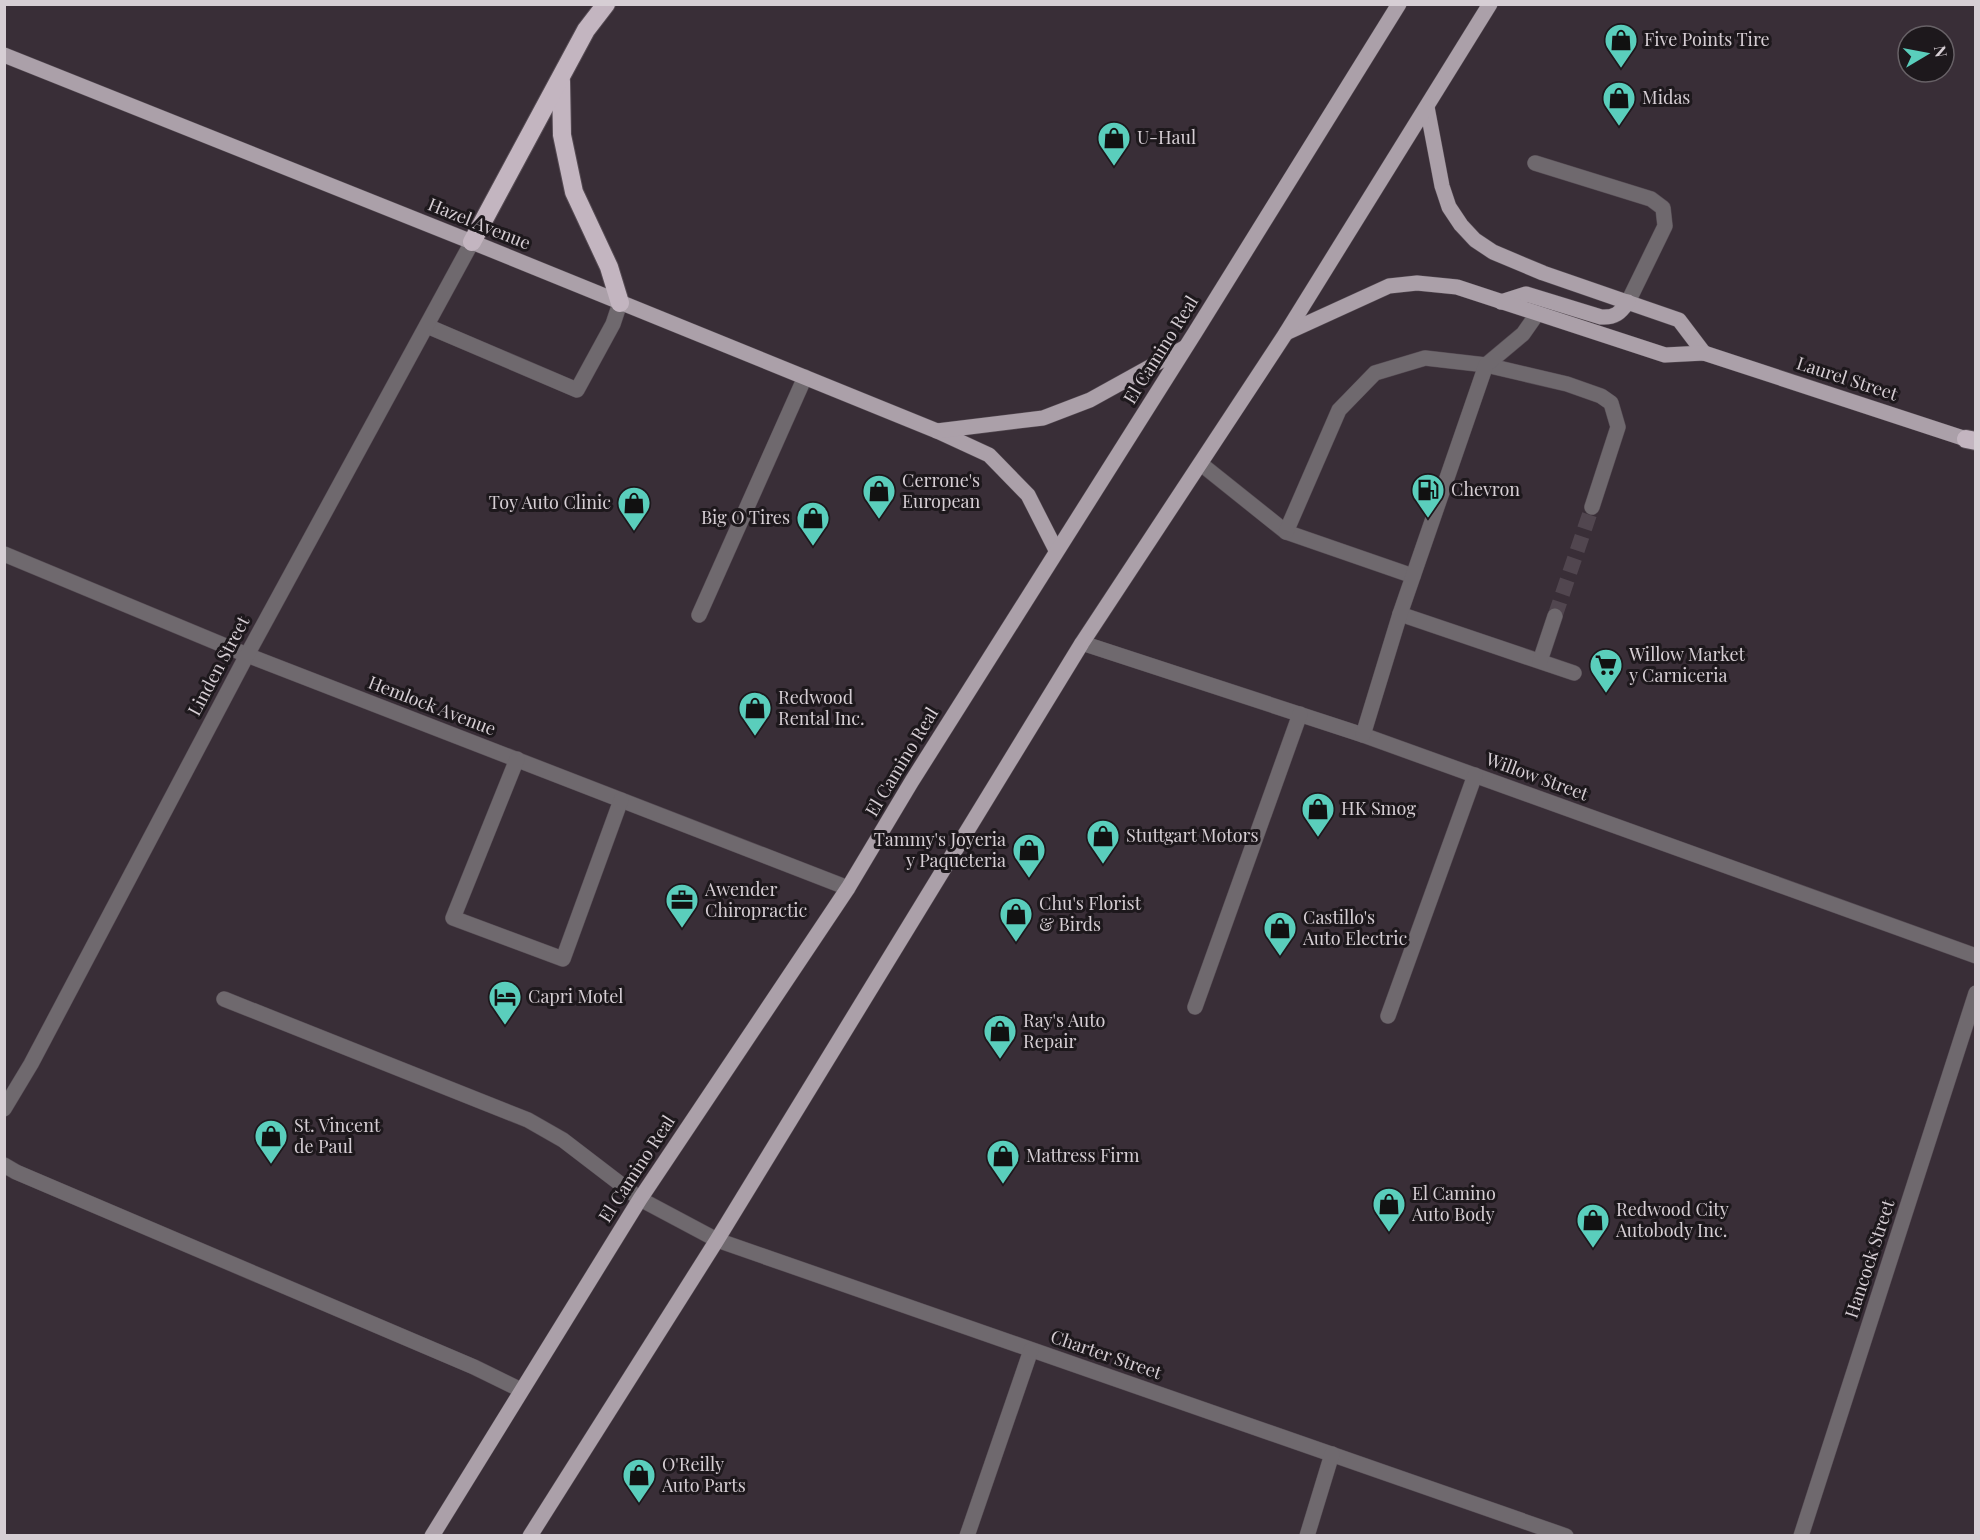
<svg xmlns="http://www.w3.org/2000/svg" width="1980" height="1540" font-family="'Playfair Display',serif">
	<rect width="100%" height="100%" fill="#392e37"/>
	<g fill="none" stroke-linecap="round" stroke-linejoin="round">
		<!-- minor-tunnel -->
		<path stroke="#51464f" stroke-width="15" stroke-dasharray="15 8" stroke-linecap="butt" d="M 1555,616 L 1592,507"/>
		<!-- minor casing -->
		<g stroke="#554b53" stroke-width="16">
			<g id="minor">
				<path d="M 1535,163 L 1651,199 L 1663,208 L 1665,226 L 1628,302"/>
				<path d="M 427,326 L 577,390 L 613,324 L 620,303"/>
				<path d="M 1201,464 L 1286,532 L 1413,576"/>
				<path d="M 1286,532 L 1339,410 L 1375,373 L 1425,358 L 1486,365 L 1567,384 L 1601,396 L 1611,403 L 1618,427 L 1592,507"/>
				<path d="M 4,554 L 247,655 L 848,888"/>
				<path d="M 1400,614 L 1574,673"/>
				<path d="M 699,615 L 805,377"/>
				<path d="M 1082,643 L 1363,735 L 1976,956"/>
				<path d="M 1540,661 L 1555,616"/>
				<path d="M 1363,735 L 1400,614 L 1486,365 L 1523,334 L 1537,314"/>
				<path d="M 517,759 L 453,918 L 563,959 L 621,800"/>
				<path d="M 224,999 L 528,1120 L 563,1140 L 640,1199 L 717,1240 L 1566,1536"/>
				<path d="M 1195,1007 L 1300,714"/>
				<path d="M 1388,1016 L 1475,775"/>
				<path d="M 4,1109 L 31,1064 L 247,655 L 472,242"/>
				<path d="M 4,1165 L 16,1172 L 474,1367 L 521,1390"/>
				<path d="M 967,1536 L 1031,1350"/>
				<path d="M 1307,1536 L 1332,1454"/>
				<path d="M 1801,1536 L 1976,993"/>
			</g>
		</g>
		<!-- major casing -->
		<g stroke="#554b53" stroke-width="16">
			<g id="major">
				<path d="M 4,55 L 472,242 L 937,431 L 989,455 L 1028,495 L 1056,550"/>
				<path d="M 1427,107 L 1442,186 L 1449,207 L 1461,225 L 1475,240 L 1493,252 L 1543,273 L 1679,320 L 1704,353"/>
				<path d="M 1501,302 L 1526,294 L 1601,317 C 1615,318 1620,313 1628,302"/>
				<path d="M 1286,333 L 1389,286 L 1417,283 L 1457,287 L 1665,355 L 1704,353 L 1966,439"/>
				<path d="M 937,431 L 1043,418 L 1090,400 L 1184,348"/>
				<path d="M 432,1536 L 640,1199 L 848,888 L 912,781 L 1196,331 L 1399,4"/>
				<path d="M 530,1536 L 717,1240 L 1082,643 L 1286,333 L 1490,4"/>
			</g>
		</g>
		<!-- highway casing -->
		<g stroke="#554b53" stroke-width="20">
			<g id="highway">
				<path d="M 561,81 L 562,135 L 574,192 L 609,267 L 620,303"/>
				<path d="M 472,242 L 586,30 L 606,4"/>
				<path d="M 1966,439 L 1976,441"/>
			</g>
		</g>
		<!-- minor -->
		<use href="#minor" stroke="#6f696e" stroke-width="15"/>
		<!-- major -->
		<use href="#major" stroke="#aba0a9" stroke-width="15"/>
		<!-- highway -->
		<use href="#highway" stroke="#c3b5c0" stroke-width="18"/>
	</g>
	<!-- icons -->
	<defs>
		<g id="shop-pin" transform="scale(1.725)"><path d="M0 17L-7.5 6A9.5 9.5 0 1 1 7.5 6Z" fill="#5acebc" stroke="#1d181c"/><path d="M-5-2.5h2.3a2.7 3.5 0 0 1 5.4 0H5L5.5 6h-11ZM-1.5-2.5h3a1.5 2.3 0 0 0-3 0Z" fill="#111"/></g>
		<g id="fuel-pin" transform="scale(1.725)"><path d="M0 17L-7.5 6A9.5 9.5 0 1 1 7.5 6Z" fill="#5acebc" stroke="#1d181c"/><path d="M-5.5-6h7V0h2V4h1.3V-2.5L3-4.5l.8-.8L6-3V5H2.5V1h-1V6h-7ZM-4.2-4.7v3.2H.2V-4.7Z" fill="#111"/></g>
		<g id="supermarket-pin" transform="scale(1.725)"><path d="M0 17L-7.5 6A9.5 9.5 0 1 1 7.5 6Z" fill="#5acebc" stroke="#1d181c"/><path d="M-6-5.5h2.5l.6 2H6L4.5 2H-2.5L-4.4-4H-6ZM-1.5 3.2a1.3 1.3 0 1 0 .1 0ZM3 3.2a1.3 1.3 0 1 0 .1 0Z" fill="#111"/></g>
		<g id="office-pin" transform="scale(1.725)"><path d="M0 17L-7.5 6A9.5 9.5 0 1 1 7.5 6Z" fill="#5acebc" stroke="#1d181c"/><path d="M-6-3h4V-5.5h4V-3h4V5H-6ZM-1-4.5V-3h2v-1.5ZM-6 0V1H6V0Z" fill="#111"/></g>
		<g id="hotel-pin" transform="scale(1.725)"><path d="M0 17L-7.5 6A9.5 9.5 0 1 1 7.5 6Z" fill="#5acebc" stroke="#1d181c"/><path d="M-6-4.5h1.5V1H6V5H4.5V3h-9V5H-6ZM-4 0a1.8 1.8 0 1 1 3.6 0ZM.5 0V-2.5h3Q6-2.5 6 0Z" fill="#111"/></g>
	</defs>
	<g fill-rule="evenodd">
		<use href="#shop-pin" x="1621" y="40"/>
		<use href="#shop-pin" x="1619" y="98"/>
		<use href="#shop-pin" x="1114" y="138"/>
		<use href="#fuel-pin" x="1428" y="490"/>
		<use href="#shop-pin" x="879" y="491"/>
		<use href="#shop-pin" x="634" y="503"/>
		<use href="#shop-pin" x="813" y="518"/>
		<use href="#supermarket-pin" x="1606" y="665"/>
		<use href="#shop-pin" x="755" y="708"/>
		<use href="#shop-pin" x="1318" y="809"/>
		<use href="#shop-pin" x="1103" y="836"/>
		<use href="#shop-pin" x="1029" y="850"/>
		<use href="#office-pin" x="682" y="900"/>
		<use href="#shop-pin" x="1016" y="914"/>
		<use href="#shop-pin" x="1280" y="928"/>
		<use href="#hotel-pin" x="505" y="997"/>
		<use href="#shop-pin" x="1000" y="1031"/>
		<use href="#shop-pin" x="271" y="1136"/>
		<use href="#shop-pin" x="1003" y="1156"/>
		<use href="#shop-pin" x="1389" y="1204"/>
		<use href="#shop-pin" x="1593" y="1220"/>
		<use href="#shop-pin" x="639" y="1475"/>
	</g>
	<g text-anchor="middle" stroke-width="6" stroke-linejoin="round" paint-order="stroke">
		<!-- poi labels -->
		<g font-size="18" fill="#d6ced4" stroke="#1d181c" text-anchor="start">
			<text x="1644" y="46">Five Points Tire</text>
			<text x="1642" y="104">Midas</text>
			<text x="1137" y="144">U-Haul</text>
			<text x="902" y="487">Cerrone's<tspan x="902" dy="21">European</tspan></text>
			<text x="1451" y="496">Chevron</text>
			<text x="611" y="509" text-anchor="end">Toy Auto Clinic</text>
			<text x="790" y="524" text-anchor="end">Big O Tires</text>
			<text x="1629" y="661">Willow Market<tspan x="1629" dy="21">y Carniceria</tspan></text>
			<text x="778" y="704">Redwood<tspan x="778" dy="21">Rental Inc.</tspan></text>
			<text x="1341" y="815">HK Smog</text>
			<text x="1126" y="842">Stuttgart Motors</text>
			<text x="1006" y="846" text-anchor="end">Tammy's Joyeria<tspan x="1006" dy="21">y Paqueteria</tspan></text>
			<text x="705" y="896">Awender<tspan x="705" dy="21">Chiropractic</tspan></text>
			<text x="1039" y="910">Chu's Florist<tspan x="1039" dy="21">&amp; Birds</tspan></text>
			<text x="1303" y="924">Castillo's<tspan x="1303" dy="21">Auto Electric</tspan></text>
			<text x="528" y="1003">Capri Motel</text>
			<text x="1023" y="1027">Ray's Auto<tspan x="1023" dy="21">Repair</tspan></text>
			<text x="294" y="1132">St. Vincent<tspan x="294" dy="21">de Paul</tspan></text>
			<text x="1026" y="1162">Mattress Firm</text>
			<text x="1412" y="1200">El Camino<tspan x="1412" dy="21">Auto Body</tspan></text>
			<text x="1616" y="1216">Redwood City<tspan x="1616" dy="21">Autobody Inc.</tspan></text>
			<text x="662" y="1471">O'Reilly<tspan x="662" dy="21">Auto Parts</tspan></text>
		</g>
		<!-- street labels -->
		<g font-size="18" fill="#d6ced4" stroke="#1d181c">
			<text transform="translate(479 224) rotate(22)" y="6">Hazel Avenue</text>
			<text transform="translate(1161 350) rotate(-58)" y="6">El Camino Real</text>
			<text transform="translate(1847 379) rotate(18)" y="6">Laurel Street</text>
			<text transform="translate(219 666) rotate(-62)" y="6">Linden Street</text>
			<text transform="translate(432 706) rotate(21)" y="6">Hemlock Avenue</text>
			<text transform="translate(902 762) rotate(-59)" y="6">El Camino Real</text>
			<text transform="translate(1537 777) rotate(20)" y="6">Willow Street</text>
			<text transform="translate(637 1169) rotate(-57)" y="6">El Camino Real</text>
			<text transform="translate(1870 1259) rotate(-72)" y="6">Hancock Street</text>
			<text transform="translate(1106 1355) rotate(19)" y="6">Charter Street</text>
		</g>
	</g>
	<!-- border -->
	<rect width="1980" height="1540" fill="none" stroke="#d6ced4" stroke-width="12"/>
	<!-- north arrow -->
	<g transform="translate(1926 54) rotate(80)"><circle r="28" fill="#1d181c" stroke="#676166" stroke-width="1.5"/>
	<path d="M0-4.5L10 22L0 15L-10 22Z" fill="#5acebc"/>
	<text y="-9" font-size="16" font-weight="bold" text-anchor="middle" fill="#d6ced4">N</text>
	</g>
</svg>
